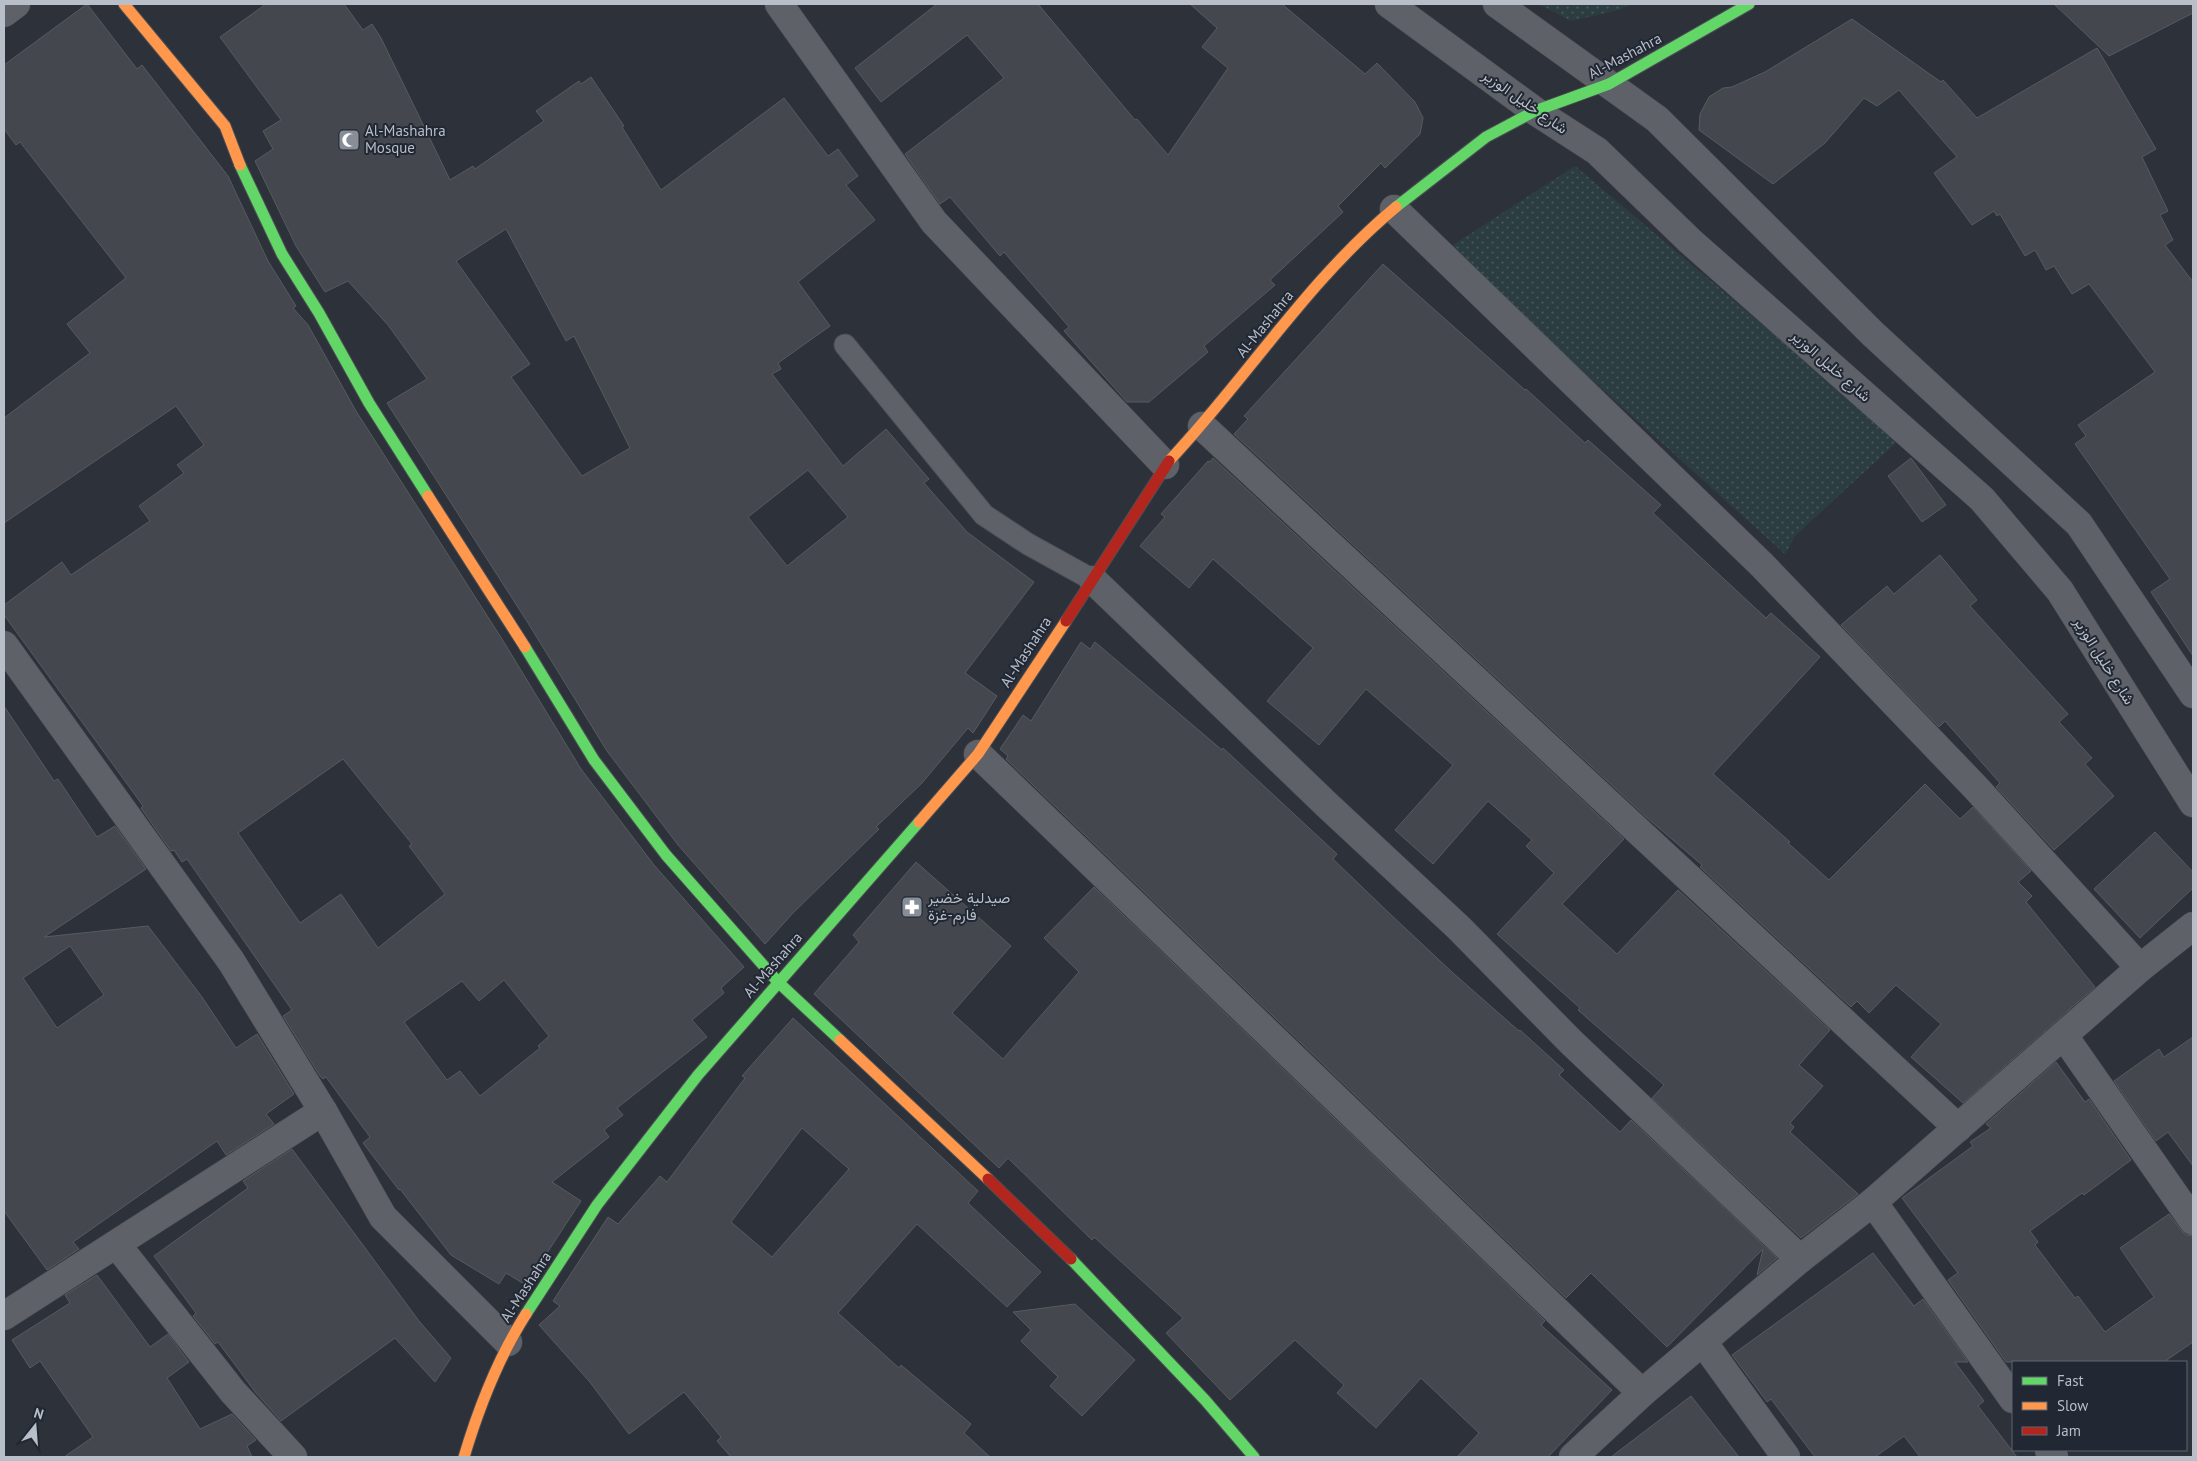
<svg xmlns="http://www.w3.org/2000/svg" width="2197" height="1461" font-family="'PT Sans',Vazirmatn,sans-serif">
	<defs>
		<pattern id="grass-dots" width="8" height="8" patternUnits="userSpaceOnUse" patternTransform="scale(1.25)"><rect width="8" height="8" fill="#2b3d40"/><path d="M2 2h.1M6 6h.1" fill="none" stroke="#48575a" stroke-width="1.8" stroke-linecap="round"/></pattern>
	</defs>
	<rect width="100%" height="100%" fill="#2d323a"/>
	<!-- grass -->
	<g fill="url(#grass-dots)">
		<path d="M 1539,4 L 1633,4 L 1619,10 L 1571,21 Z"/>
		<path d="M 1575,166 L 1899,440 L 1795,536 L 1785,554 L 1447,249 Z"/>
	</g>
	<!-- building -->
	<g fill="#44484e" stroke="#565a61" fill-rule="evenodd">
		<path d="M 87,4 L 137,69 L 142,65 L 228,176 L 268,261 L 296,306 L 293,308 L 308,325 L 356,411 L 502,639 L 581,769 L 654,865 L 744,967 L 721,988 L 724,993 L 692,1020 L 707,1037 L 617,1108 L 623,1115 L 604,1130 L 609,1137 L 552,1182 L 581,1201 L 526,1285 L 506,1273 L 499,1284 L 451,1255 L 400,1189 L 399,1190 L 363,1143 L 370,1137 L 326,1077 L 323,1079 L 320,1076 L 283,1016 L 292,1010 L 187,859 L 182,862 L 174,850 L 171,851 L 141,808 L 143,806 L 125,781 L 4,615 L 4,605 L 62,562 L 71,575 L 150,521 L 139,506 L 184,473 L 177,465 L 204,445 L 176,406 L 4,523 L 4,418 L 90,353 L 67,324 L 126,278 L 20,142 L 16,145 L 4,129 L 4,65 ZM 343,759 L 412,844 L 409,846 L 445,894 L 378,948 L 341,894 L 300,923 L 238,833 ZM 504,980 L 549,1036 L 538,1046 L 540,1048 L 480,1096 L 460,1071 L 447,1080 L 404,1022 L 462,981 L 479,1001 Z"/>
		<path d="M 266,4 L 344,4 L 363,30 L 372,24 L 381,38 L 450,180 L 473,166 L 475,169 L 544,121 L 536,111 L 579,81 L 581,84 L 591,77 L 624,126 L 622,127 L 661,190 L 784,98 L 828,156 L 838,149 L 858,176 L 846,185 L 875,220 L 798,282 L 830,326 L 778,363 L 781,369 L 772,374 L 843,466 L 886,429 L 929,479 L 924,483 L 967,532 L 1034,582 L 965,673 L 997,696 L 973,733 L 968,728 L 922,783 L 876,827 L 879,829 L 793,913 L 765,944 L 678,845 L 607,751 L 528,623 L 387,403 L 427,379 L 388,325 L 348,281 L 325,292 L 296,246 L 255,161 L 273,149 L 263,131 L 281,120 L 220,37 ZM 506,229 L 566,341 L 574,336 L 630,448 L 582,476 L 511,377 L 530,364 L 456,261 ZM 808,470 L 848,517 L 787,566 L 748,517 Z"/>
		<path d="M 937,4 L 1038,4 L 1135,120 L 1137,119 L 1168,155 L 1228,68 L 1202,47 L 1217,28 L 1190,4 L 1282,4 L 1365,74 L 1377,63 L 1415,102 L 1423,118 L 1420,134 L 1385,168 L 1381,163 L 1338,206 L 1343,212 L 1270,280 L 1275,285 L 1204,346 L 1208,352 L 1149,402 L 1127,402 L 1064,331 L 1069,327 L 1004,252 L 1000,256 L 950,197 L 940,204 L 905,154 L 1004,78 L 967,35 L 881,102 L 855,68 Z"/>
		<path d="M 2054,4 L 2193,4 L 2193,13 L 2109,56 Z"/>
		<path d="M 1852,19 L 1941,82 L 1943,80 L 1977,118 L 2097,48 L 2156,149 L 2142,157 L 2168,211 L 2160,215 L 2173,240 L 2165,245 L 2193,282 L 2193,656 L 2151,592 L 2170,579 L 2075,444 L 2086,436 L 2078,425 L 2155,372 L 2089,284 L 2072,294 L 2054,266 L 2046,270 L 2035,250 L 2025,256 L 2000,214 L 1997,216 L 1994,211 L 1972,225 L 1934,173 L 1957,157 L 1899,90 L 1877,106 L 1864,98 L 1825,143 L 1773,184 L 1699,130 L 1700,114 L 1709,97 L 1723,88 L 1732,87 L 1765,72 Z"/>
		<path d="M 1383,264 L 1525,390 L 1526,389 L 1585,443 L 1588,440 L 1661,505 L 1653,513 L 1766,618 L 1771,613 L 1820,657 L 1713,774 L 1790,842 L 1788,843 L 1829,880 L 1925,784 L 1960,819 L 1973,807 L 2031,871 L 2018,882 L 2032,896 L 2026,902 L 2095,987 L 1963,1103 L 1911,1057 L 1941,1024 L 1896,985 L 1869,1013 L 1857,1001 L 1851,1007 L 1700,867 L 1702,865 L 1645,816 L 1234,434 L 1248,419 L 1244,416 Z"/>
		<path d="M 1213,458 L 1624,839 L 1562,904 L 1617,954 L 1678,890 L 1830,1030 L 1799,1065 L 1823,1086 L 1790,1123 L 1794,1127 L 1790,1132 L 1858,1194 L 1801,1238 L 1652,1098 L 1664,1085 L 1578,1010 L 1580,1008 L 1497,934 L 1554,873 L 1526,846 L 1532,840 L 1488,801 L 1433,864 L 1395,830 L 1453,765 L 1366,689 L 1319,745 L 1267,701 L 1313,648 L 1213,559 L 1189,588 L 1140,546 L 1165,517 L 1161,514 L 1208,461 L 1210,462 Z"/>
		<path d="M 1911,458 L 1946,505 L 1922,522 L 1888,476 Z"/>
		<path d="M 1940,555 L 1977,600 L 1970,606 L 2068,714 L 2059,722 L 2092,758 L 2085,764 L 2114,796 L 2054,850 L 1996,787 L 2000,783 L 1945,721 L 1939,727 L 1841,625 L 1887,586 L 1894,594 Z"/>
		<path d="M 1081,642 L 1090,649 L 1095,642 L 1222,750 L 1223,748 L 1337,854 L 1333,859 L 1389,913 L 1453,973 L 1519,1031 L 1520,1030 L 1564,1070 L 1559,1075 L 1620,1132 L 1631,1120 L 1777,1258 L 1757,1275 L 1763,1249 L 1667,1347 L 1591,1273 L 1566,1298 L 1006,759 L 1008,756 L 1000,749 L 1023,715 L 1031,721 Z"/>
		<path d="M 4,706 L 54,781 L 58,779 L 97,837 L 115,826 L 146,869 L 44,937 L 148,926 L 202,997 L 236,1048 L 257,1034 L 294,1094 L 266,1114 L 274,1124 L 226,1155 L 217,1141 L 73,1242 L 79,1249 L 47,1270 L 4,1211 ZM 70,946 L 104,995 L 57,1028 L 23,978 Z"/>
		<path d="M 2155,832 L 2193,872 L 2193,888 L 2140,938 L 2094,889 Z"/>
		<path d="M 916,862 L 1011,946 L 952,1013 L 1003,1059 L 1079,972 L 1044,938 L 1094,887 L 1545,1321 L 1541,1325 L 1612,1390 L 1548,1457 L 1457,1457 L 1479,1433 L 1421,1378 L 1376,1428 L 1337,1393 L 1344,1385 L 1295,1340 L 1230,1400 L 1166,1333 L 1183,1318 L 1094,1237 L 1092,1240 L 1008,1158 L 999,1168 L 814,994 L 859,942 L 853,935 Z"/>
		<path d="M 793,1018 L 978,1191 L 968,1203 L 1041,1272 L 1007,1307 L 917,1224 L 838,1313 L 899,1368 L 901,1365 L 971,1424 L 964,1433 L 990,1457 L 731,1457 L 717,1441 L 721,1437 L 684,1392 L 629,1434 L 589,1381 L 539,1325 L 560,1306 L 553,1301 L 608,1217 L 618,1224 L 660,1176 L 667,1182 L 745,1078 L 742,1076 ZM 802,1128 L 849,1169 L 772,1257 L 731,1222 Z"/>
		<path d="M 2193,1037 L 2193,1166 L 2168,1132 L 2156,1141 L 2114,1081 L 2159,1049 L 2164,1057 Z"/>
		<path d="M 2056,1062 L 2085,1102 L 2089,1099 L 2131,1160 L 2084,1195 L 2082,1193 L 2030,1231 L 2038,1242 L 2035,1245 L 2075,1298 L 2078,1296 L 2105,1332 L 2154,1297 L 2120,1248 L 2169,1214 L 2181,1230 L 2186,1235 L 2193,1236 L 2193,1342 L 2164,1362 L 2006,1362 L 1948,1280 L 1958,1273 L 1902,1198 L 1973,1146 L 1970,1142 L 1991,1128 L 1986,1124 Z"/>
		<path d="M 292,1149 L 419,1321 L 451,1358 L 435,1382 L 395,1338 L 281,1421 L 256,1393 L 218,1342 L 215,1344 L 193,1316 L 196,1313 L 154,1256 L 248,1188 L 243,1181 Z"/>
		<path d="M 1873,1253 L 1914,1306 L 1923,1299 L 1968,1362 L 1955,1362 L 1984,1401 L 1978,1406 L 2017,1457 L 1920,1457 L 1904,1436 L 1875,1457 L 1815,1457 L 1771,1399 L 1767,1402 L 1732,1355 Z"/>
		<path d="M 97,1275 L 150,1347 L 168,1334 L 189,1362 L 167,1378 L 200,1429 L 232,1414 L 256,1440 L 247,1446 L 252,1457 L 64,1457 L 93,1437 L 40,1361 L 30,1368 L 12,1340 L 70,1303 L 65,1295 Z"/>
		<path d="M 1075,1304 L 1135,1360 L 1082,1416 L 1050,1386 L 1058,1377 L 1021,1341 L 1031,1330 L 1013,1312 Z"/>
		<path d="M 1691,1396 L 1739,1457 L 1611,1457 Z"/>
	</g>
	<g fill="none" stroke-linecap="round" stroke-linejoin="round">
		<!-- lane casing -->
		<g stroke="#4b4e54" stroke-width="23">
			<path id="lane" d="M 845,345 L 984,515 L 1028,544 L 1093,580"/>
		</g>
		<!-- street casing -->
		<g stroke="#4b4e54" stroke-width="29">
			<g id="street">
				<path d="M 779,4 L 934,222 L 1165,465"/>
				<path d="M 1389,4 L 1535,111 L 1597,151 L 1690,241 L 1982,499 L 2060,591 L 2193,803"/>
				<path d="M 1497,4 L 1657,119 L 1873,334 L 2079,524 L 2193,694"/>
				<path d="M 4,13 L 16,4"/>
				<path d="M 1394,209 L 1762,565 L 1976,788 L 2140,968"/>
				<path d="M 1202,426 L 1958,1128"/>
				<path d="M 1093,580 L 1327,805 L 1459,928 L 1571,1042 L 1800,1259"/>
				<path d="M 4,645 L 231,961 L 323,1111 L 383,1217 L 508,1342"/>
				<path d="M 978,754 L 1642,1393"/>
				<path d="M 2064,1036 L 2193,1221"/>
				<path d="M 1873,1202 L 2013,1399"/>
				<path d="M 117,1245 L 233,1392 L 293,1457"/>
				<path d="M 4,1316 L 323,1111"/>
				<path d="M 1703,1342 L 1786,1457"/>
				<path d="M 2049,1450 L 2054,1457"/>
				<path d="M 1573,1457 L 1642,1393 L 1800,1259 L 1873,1202 L 2140,968 L 2193,926"/>
			</g>
		</g>
		<!-- fast casing -->
		<g stroke="#4b4e54" stroke-width="13">
			<g id="fast">
				<path d="M 240,165 L 282,254 L 319,313 L 369,403 L 428,496"/>
				<path d="M 1396,207 L 1486,137 L 1535,111 L 1609,84 L 1749,4"/>
				<path d="M 525,647 L 594,760 L 666,855 L 778,982 L 840,1040"/>
				<path d="M 1071,1259 L 1205,1400 L 1254,1457"/>
				<path d="M 526,1314 L 597,1205 L 698,1075 L 919,822"/>
			</g>
		</g>
		<!-- slow casing -->
		<g stroke="#4b4e54" stroke-width="13">
			<g id="slow">
				<path d="M 124,4 L 225,126 L 240,165"/>
				<path d="M 1169,461 C 1247,378 1308,280 1396,207"/>
				<path d="M 428,496 L 525,647"/>
				<path d="M 919,822 L 978,754 L 1066,621"/>
				<path d="M 840,1040 L 988,1179"/>
				<path d="M 464,1457 C 479,1407 498,1358 526,1314"/>
			</g>
		</g>
		<!-- jam casing -->
		<g stroke="#4b4e54" stroke-width="13">
			<g id="jam">
				<path d="M 1066,621 L 1169,461"/>
				<path d="M 988,1179 L 1071,1259"/>
			</g>
		</g>
		<!-- lane -->
		<use href="#lane" stroke="#5e6168" stroke-width="21"/>
		<!-- street -->
		<use href="#street" stroke="#5e6168" stroke-width="28"/>
		<!-- fast -->
		<use href="#fast" stroke="#63d668" stroke-width="11"/>
		<!-- slow -->
		<use href="#slow" stroke="#ff974d" stroke-width="11"/>
		<!-- jam -->
		<use href="#jam" stroke="#b3261e" stroke-width="11"/>
	</g>
	<!-- icons -->
	<defs>
		<g id="mosque-square" transform="scale(1.125)"><rect x="-9" y="-9" width="18" height="18" rx="4" fill="#888e97" stroke="#212834"/><path d="M3.5-4.9A6 6 0 1 0 3.5 4.9A5 5 0 1 1 3.5-4.9Z" fill="#fff"/></g>
		<g id="pharmacy-square" transform="scale(1.125)"><rect x="-9" y="-9" width="18" height="18" rx="4" fill="#888e97" stroke="#212834"/><path d="M-2-6h4v4h4v4h-4v4h-4v-4h-4v-4h4Z" fill="#fff"/></g>
	</defs>
	<g fill-rule="evenodd">
		<use href="#mosque-square" x="349" y="140"/>
		<use href="#pharmacy-square" x="912" y="907"/>
	</g>
	<g text-anchor="middle" stroke-width="4" stroke-linejoin="round" paint-order="stroke">
		<!-- street labels -->
		<g font-size="15" fill="#b9bfc9" stroke="#212834">
			<text transform="translate(1625 56) rotate(-28)" y="5">Al-Mashahra</text>
			<text transform="translate(1525 102) rotate(35)" y="5">شارع خليل الوزير</text>
			<text transform="translate(1265 324) rotate(-51)" y="5">Al-Mashahra</text>
			<text transform="translate(1831 366) rotate(41)" y="5">شارع خليل الوزير</text>
			<text transform="translate(1026 652) rotate(-57)" y="5">Al-Mashahra</text>
			<text transform="translate(2104 661) rotate(58)" y="5">شارع خليل الوزير</text>
			<text transform="translate(773 965) rotate(-49)" y="5">Al-Mashahra</text>
			<text transform="translate(526 1287) rotate(-57)" y="5">Al-Mashahra</text>
		</g>
		<!-- poi labels -->
		<g font-size="15" fill="#b9bfc9" stroke="#212834" text-anchor="start">
			<text x="365" y="136">Al-Mashahra<tspan x="365" dy="17">Mosque</tspan></text>
			<text x="928" y="903">صيدلية خضير<tspan x="928" dy="17">فارم-غزة</tspan></text>
		</g>
	</g>
	<!-- border -->
	<rect width="2197" height="1461" fill="none" stroke="#b9bfc9" stroke-width="10"/>
	<!-- legend -->
	<rect x="2012" y="1361" width="175" height="90" fill="#212834" stroke="#5e6470"/>
	<rect x="2022" y="1377" width="25" height="8" fill="#63d668" stroke="#5e6470"/>
	<text x="2057" y="1386" font-size="15" fill="#b9bfc9">Fast</text>
	<rect x="2022" y="1402" width="25" height="8" fill="#ff974d" stroke="#5e6470"/>
	<text x="2057" y="1411" font-size="15" fill="#b9bfc9">Slow</text>
	<rect x="2022" y="1427" width="25" height="8" fill="#b3261e" stroke="#5e6470"/>
	<text x="2057" y="1436" font-size="15" fill="#b9bfc9">Jam</text>
	<!-- north arrow -->
	<g transform="translate(35 1426) rotate(17)" stroke="#212834" stroke-width="4" paint-order="stroke">
	<path d="M0-4L9 19L0 12L-9 19Z" fill="#b9bfc9"/>
	<text y="-8" font-size="14" font-weight="bold" text-anchor="middle" fill="#b9bfc9">N</text>
	</g>
</svg>
